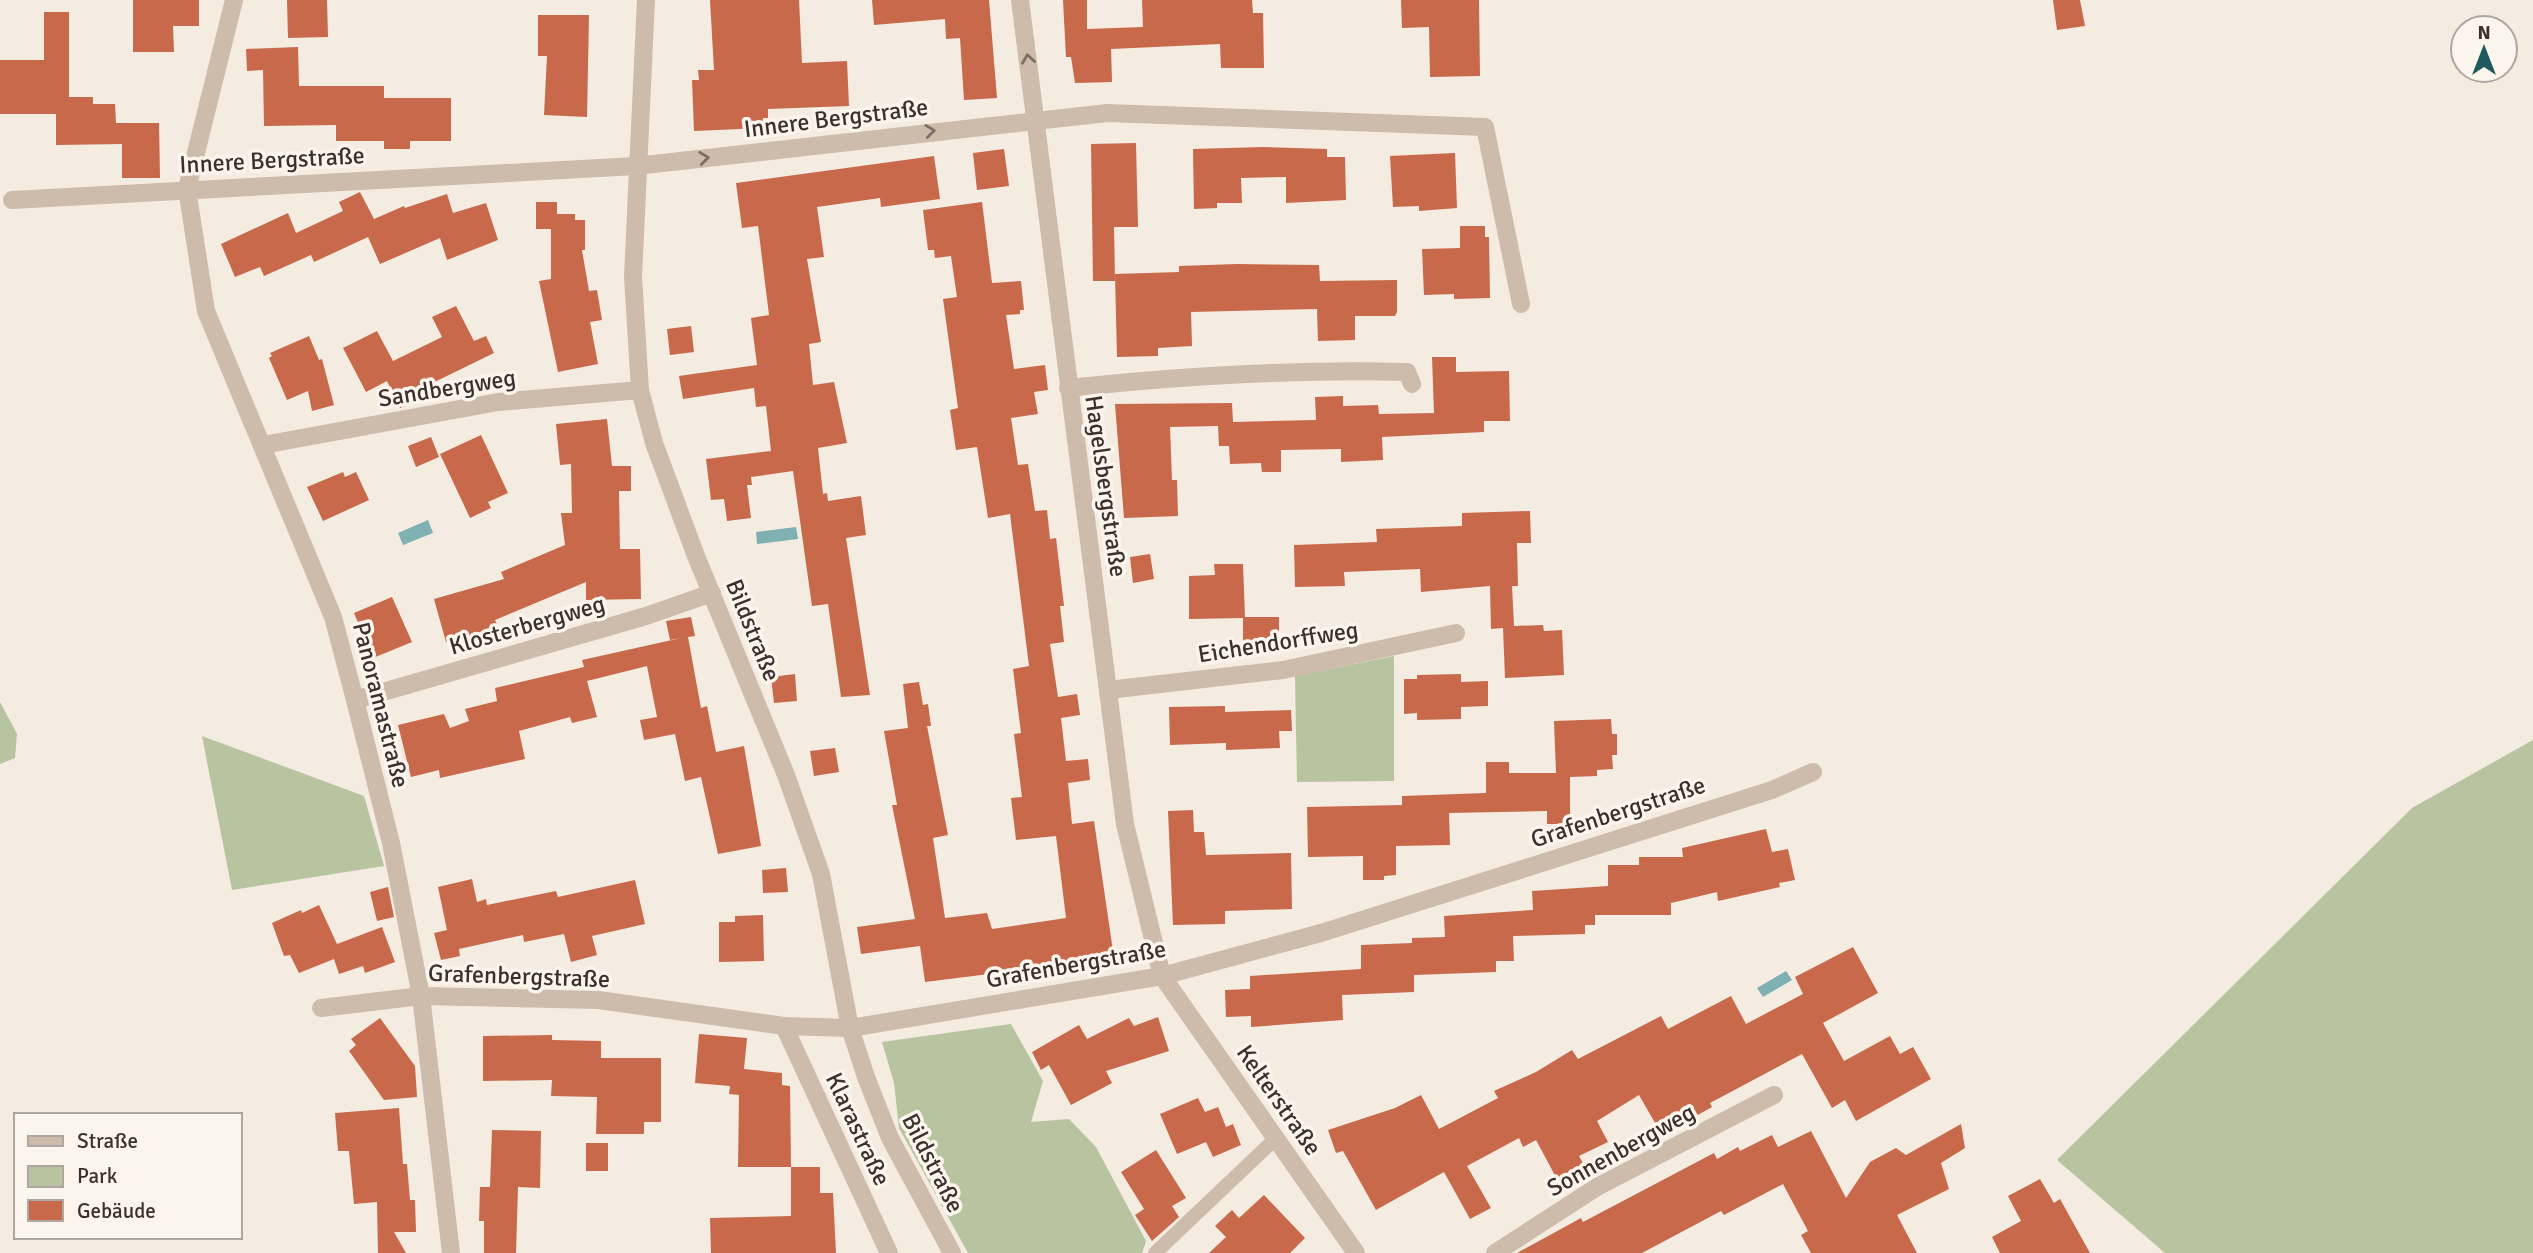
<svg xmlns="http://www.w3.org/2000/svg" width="2533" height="1253" font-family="Signika,sans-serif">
	<rect width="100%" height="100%" fill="#f4ebe1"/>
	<!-- green -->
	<g fill="#b8c4a0">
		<path d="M 1394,656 L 1394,781 L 1297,782 L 1295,676 Z"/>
		<path d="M 0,702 L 17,734 L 15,758 L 0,764 Z"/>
		<path d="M 202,736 L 364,796 L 384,866 L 232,890 Z"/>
		<path d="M 2533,740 L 2533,1253 L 2165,1253 L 2057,1160 L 2412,808 Z"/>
		<path d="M 1011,1024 L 1043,1081 L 1031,1122 L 1069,1119 L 1096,1147 L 1146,1241 L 1142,1253 L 968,1253 L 899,1128 L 894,1083 L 882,1042 Z"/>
	</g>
	<!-- water -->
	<g fill="#7fb0b2">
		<path d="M 428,520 L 433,533 L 403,545 L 398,533 Z"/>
		<path d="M 796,527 L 798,539 L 757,544 L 756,532 Z"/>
		<path d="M 1786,971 L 1792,980 L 1763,997 L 1757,988 Z"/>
	</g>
	<!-- building -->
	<g fill="#c8694b">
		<path d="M 133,0 L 199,0 L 199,26 L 173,26 L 174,52 L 133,52 Z"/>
		<path d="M 287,0 L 327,0 L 328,37 L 288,38 Z"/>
		<path d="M 710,0 L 799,0 L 802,63 L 847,61 L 849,106 L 768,109 L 768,118 L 763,118 L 763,128 L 694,131 L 692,80 L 699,80 L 698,70 L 714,70 Z"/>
		<path d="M 872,0 L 989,0 L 997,98 L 964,100 L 960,38 L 946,39 L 945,19 L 874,25 Z"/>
		<path d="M 1063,0 L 1087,0 L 1087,29 L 1143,27 L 1142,0 L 1252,0 L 1253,13 L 1263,13 L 1264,68 L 1221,68 L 1220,44 L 1111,49 L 1112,82 L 1075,83 L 1071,57 L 1066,57 Z"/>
		<path d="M 1401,0 L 1479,0 L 1480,76 L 1430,77 L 1429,27 L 1402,28 Z"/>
		<path d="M 2053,0 L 2080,0 L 2085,26 L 2057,30 Z"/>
		<path d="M 44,12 L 69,12 L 69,97 L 93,97 L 93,104 L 115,104 L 116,123 L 159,123 L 160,178 L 122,178 L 122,144 L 56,145 L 56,114 L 0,114 L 0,60 L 44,60 Z"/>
		<path d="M 538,15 L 589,15 L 587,117 L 544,115 L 547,56 L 538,56 Z"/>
		<path d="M 298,47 L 299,86 L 384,86 L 384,98 L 451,98 L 451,141 L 410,141 L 410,149 L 384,149 L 384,141 L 336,141 L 336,125 L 264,126 L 263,70 L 247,71 L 246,49 Z"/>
		<path d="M 1136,143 L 1138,227 L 1114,227 L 1115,281 L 1093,281 L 1091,144 Z"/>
		<path d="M 1263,147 L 1327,149 L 1327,157 L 1345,157 L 1346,200 L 1286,203 L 1286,177 L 1241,178 L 1242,203 L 1217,203 L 1217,208 L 1194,209 L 1193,149 Z"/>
		<path d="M 1004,149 L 1009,186 L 977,190 L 973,153 Z"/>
		<path d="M 1455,153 L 1457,208 L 1419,211 L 1419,206 L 1393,207 L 1390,156 Z"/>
		<path d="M 934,156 L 940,199 L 881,207 L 880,198 L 817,207 L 824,257 L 807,259 L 821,342 L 809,344 L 813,385 L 834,382 L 847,443 L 818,448 L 823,494 L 827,493 L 828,501 L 861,496 L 866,535 L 846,538 L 870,695 L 841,697 L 828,604 L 812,606 L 793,471 L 751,477 L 752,485 L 747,485 L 751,518 L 727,521 L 724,499 L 711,500 L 706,459 L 771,451 L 766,406 L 756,407 L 754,388 L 683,399 L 679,376 L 757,365 L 751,318 L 769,315 L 758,226 L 742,228 L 736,183 Z"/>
		<path d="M 360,192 L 374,219 L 404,206 L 405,208 L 447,194 L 453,213 L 486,203 L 498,240 L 447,260 L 440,238 L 380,264 L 368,237 L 314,262 L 311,255 L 264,276 L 260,267 L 235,277 L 221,244 L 288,213 L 296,233 L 343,211 L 339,202 Z"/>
		<path d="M 536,202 L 557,202 L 557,214 L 575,214 L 575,220 L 585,220 L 585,250 L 582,250 L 589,291 L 597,290 L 602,320 L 590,322 L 598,364 L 558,372 L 539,281 L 551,279 L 551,229 L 536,229 Z"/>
		<path d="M 982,202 L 992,283 L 1021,281 L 1024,310 L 1020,310 L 1020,314 L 1006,315 L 1014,369 L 1045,365 L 1048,390 L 1034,392 L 1038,414 L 1011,418 L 1018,465 L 1028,464 L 1035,511 L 1047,510 L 1050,539 L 1056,538 L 1064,606 L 1060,606 L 1064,642 L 1050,644 L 1058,697 L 1077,694 L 1080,715 L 1061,718 L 1066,761 L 1088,759 L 1090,780 L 1068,783 L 1072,824 L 1094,821 L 1115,965 L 1006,979 L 1005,972 L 925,982 L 920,946 L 861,954 L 857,927 L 915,919 L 892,805 L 897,805 L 884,731 L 908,728 L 903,684 L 919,682 L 923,705 L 928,704 L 931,726 L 927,726 L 948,835 L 933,838 L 945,918 L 987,913 L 992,929 L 1066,918 L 1056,836 L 1016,840 L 1011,798 L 1022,797 L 1014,734 L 1021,733 L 1013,669 L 1029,666 L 1010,514 L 988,518 L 977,447 L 956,450 L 950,410 L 958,408 L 943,299 L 957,297 L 951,256 L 935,258 L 934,250 L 928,250 L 923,210 Z"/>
		<path d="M 1460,226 L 1485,226 L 1485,237 L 1489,237 L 1490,298 L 1454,299 L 1454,294 L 1424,295 L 1422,249 L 1460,248 Z"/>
		<path d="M 1237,264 L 1319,265 L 1320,281 L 1397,280 L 1397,312 L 1395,316 L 1355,316 L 1355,340 L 1318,341 L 1317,309 L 1191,312 L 1192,346 L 1158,348 L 1158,356 L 1117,357 L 1115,274 L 1179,272 L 1179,266 Z"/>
		<path d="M 456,306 L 474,341 L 486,336 L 494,353 L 416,391 L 420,399 L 400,408 L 387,381 L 366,392 L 343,348 L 377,331 L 393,361 L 442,337 L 432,317 Z"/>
		<path d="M 691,326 L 694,352 L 670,355 L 667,329 Z"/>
		<path d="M 309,336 L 319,360 L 322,359 L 334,405 L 312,411 L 308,391 L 287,400 L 269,358 L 272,356 L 270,353 Z"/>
		<path d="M 1432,357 L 1456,357 L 1456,372 L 1509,371 L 1510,421 L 1484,421 L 1484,432 L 1382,437 L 1383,460 L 1341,462 L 1341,449 L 1281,450 L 1281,472 L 1262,472 L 1261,463 L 1230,464 L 1229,446 L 1219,446 L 1218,426 L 1170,427 L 1172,480 L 1177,480 L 1178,516 L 1124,518 L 1115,404 L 1232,403 L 1233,422 L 1316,420 L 1315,397 L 1343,396 L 1343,406 L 1378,405 L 1379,414 L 1434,413 Z"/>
		<path d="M 607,419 L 612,466 L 631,466 L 631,491 L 619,491 L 620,549 L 640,549 L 641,599 L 586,600 L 586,582 L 495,620 L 498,627 L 446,642 L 434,599 L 504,579 L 501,572 L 565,545 L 561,513 L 572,513 L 571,464 L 560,465 L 556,424 Z"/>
		<path d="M 481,435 L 508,493 L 488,502 L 491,508 L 470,518 L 440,454 Z"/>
		<path d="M 431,437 L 439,457 L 416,467 L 408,446 Z"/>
		<path d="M 343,472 L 345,477 L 356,472 L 369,500 L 323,521 L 307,487 Z"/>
		<path d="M 1530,511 L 1531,543 L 1517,543 L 1518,586 L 1512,586 L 1514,626 L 1543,625 L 1544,631 L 1562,630 L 1564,675 L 1505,678 L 1503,628 L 1491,629 L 1490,586 L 1421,592 L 1420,569 L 1344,572 L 1345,586 L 1295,587 L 1294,545 L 1377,542 L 1376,529 L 1462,526 L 1462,513 Z"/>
		<path d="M 1150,554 L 1154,579 L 1133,583 L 1130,557 Z"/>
		<path d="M 1214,564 L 1243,564 L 1245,617 L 1279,617 L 1279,641 L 1243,641 L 1243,618 L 1189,619 L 1189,576 L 1215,575 Z"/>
		<path d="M 392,597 L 412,642 L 373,658 L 354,613 Z"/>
		<path d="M 691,617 L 695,636 L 688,637 L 701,708 L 707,706 L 716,752 L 744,746 L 761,846 L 718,854 L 701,777 L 685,781 L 675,734 L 644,740 L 640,720 L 657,717 L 647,666 L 587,681 L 597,717 L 572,723 L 570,717 L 519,731 L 525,759 L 440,778 L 439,770 L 411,777 L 398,725 L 444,714 L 450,728 L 469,721 L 465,709 L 497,701 L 495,688 L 584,667 L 582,660 L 681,638 L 670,640 L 666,621 Z"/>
		<path d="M 795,674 L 797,701 L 774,703 L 771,677 Z"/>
		<path d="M 1461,674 L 1461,682 L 1488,681 L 1488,706 L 1461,707 L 1461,719 L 1417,720 L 1417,713 L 1404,714 L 1404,679 L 1417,679 L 1417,675 Z"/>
		<path d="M 1225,706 L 1225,712 L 1291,710 L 1292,731 L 1279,731 L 1280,748 L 1226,750 L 1226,743 L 1170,745 L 1169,707 Z"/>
		<path d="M 1611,719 L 1612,734 L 1617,734 L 1617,755 L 1612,755 L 1613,769 L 1597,770 L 1597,776 L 1570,777 L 1570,824 L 1547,824 L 1547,811 L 1449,813 L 1450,845 L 1396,846 L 1396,875 L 1384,876 L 1384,880 L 1363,880 L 1363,856 L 1308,857 L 1307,807 L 1402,805 L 1402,796 L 1486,793 L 1486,762 L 1509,762 L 1509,773 L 1556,773 L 1554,721 Z"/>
		<path d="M 835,748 L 839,772 L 814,776 L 810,751 Z"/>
		<path d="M 1193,810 L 1194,832 L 1204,832 L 1206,855 L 1291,853 L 1292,909 L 1225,911 L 1225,924 L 1173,925 L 1168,811 Z"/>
		<path d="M 1766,829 L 1772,852 L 1788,849 L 1795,880 L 1779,883 L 1780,887 L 1718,901 L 1717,892 L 1671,903 L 1671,915 L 1595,915 L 1595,925 L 1585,925 L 1585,934 L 1513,936 L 1514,961 L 1496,961 L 1496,972 L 1414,975 L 1414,992 L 1342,995 L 1343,1020 L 1251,1027 L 1251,1016 L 1226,1017 L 1225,990 L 1250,989 L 1250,976 L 1361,969 L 1361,945 L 1412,943 L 1412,938 L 1445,937 L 1444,916 L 1533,910 L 1532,891 L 1608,886 L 1608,865 L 1639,865 L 1639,857 L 1683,857 L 1682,848 Z"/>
		<path d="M 786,868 L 788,892 L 763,893 L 762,870 Z"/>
		<path d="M 472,879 L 477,902 L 486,899 L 487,905 L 556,891 L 558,897 L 635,880 L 645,924 L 592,936 L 597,955 L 571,962 L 564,934 L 524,942 L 523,935 L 459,949 L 460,956 L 441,960 L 434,933 L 447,930 L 438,887 Z"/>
		<path d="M 388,887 L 394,917 L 377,921 L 370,892 Z"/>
		<path d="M 319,905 L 337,944 L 382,927 L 395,962 L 365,973 L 363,966 L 339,974 L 334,959 L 299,973 L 290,955 L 284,956 L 272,923 L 301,910 L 302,913 Z"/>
		<path d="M 763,915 L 764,961 L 719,962 L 719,922 L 735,922 L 735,916 Z"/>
		<path d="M 1853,947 L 1878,993 L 1823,1023 L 1844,1061 L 1890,1036 L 1900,1054 L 1913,1047 L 1931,1079 L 1856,1121 L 1845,1100 L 1832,1108 L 1802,1054 L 1710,1103 L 1712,1107 L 1662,1135 L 1639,1095 L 1597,1121 L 1608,1142 L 1579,1156 L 1585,1167 L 1558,1181 L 1536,1140 L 1523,1147 L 1519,1138 L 1467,1166 L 1491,1208 L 1470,1219 L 1444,1172 L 1376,1210 L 1343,1151 L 1336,1153 L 1328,1130 L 1395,1108 L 1421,1095 L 1439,1129 L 1498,1098 L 1494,1091 L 1536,1072 L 1572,1050 L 1578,1059 L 1661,1016 L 1668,1029 L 1731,996 L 1746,1024 L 1803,994 L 1795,977 Z"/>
		<path d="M 1158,1017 L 1169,1051 L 1106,1071 L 1112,1083 L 1071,1105 L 1049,1065 L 1041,1070 L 1032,1052 L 1079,1025 L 1087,1039 L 1129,1018 L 1134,1026 Z"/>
		<path d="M 380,1018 L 415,1066 L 417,1097 L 384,1100 L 349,1051 L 356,1045 L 351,1039 Z"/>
		<path d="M 699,1034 L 747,1038 L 744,1069 L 782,1073 L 782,1085 L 790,1086 L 791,1167 L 738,1167 L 739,1095 L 729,1094 L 730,1086 L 695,1083 Z"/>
		<path d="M 552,1035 L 552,1040 L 601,1041 L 601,1058 L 661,1058 L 661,1122 L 644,1122 L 644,1134 L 596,1134 L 597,1097 L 551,1096 L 552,1080 L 483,1081 L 483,1036 Z"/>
		<path d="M 1198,1098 L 1205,1112 L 1218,1107 L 1226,1127 L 1233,1124 L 1241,1145 L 1213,1157 L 1206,1142 L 1177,1154 L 1160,1114 Z"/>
		<path d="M 399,1108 L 403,1164 L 407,1164 L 410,1200 L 415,1200 L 416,1232 L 394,1232 L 406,1253 L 378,1253 L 377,1202 L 354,1204 L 349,1151 L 338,1151 L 335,1113 Z"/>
		<path d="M 1961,1124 L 1965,1148 L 1941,1163 L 1949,1189 L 1897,1215 L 1917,1253 L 1811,1253 L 1801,1235 L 1808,1231 L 1783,1184 L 1724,1215 L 1721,1211 L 1642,1253 L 1517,1253 L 1581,1218 L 1583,1222 L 1714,1153 L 1717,1159 L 1738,1147 L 1740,1151 L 1772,1135 L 1778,1147 L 1811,1131 L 1846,1198 L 1870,1162 L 1896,1148 L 1906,1155 Z"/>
		<path d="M 492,1130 L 541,1131 L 540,1188 L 518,1187 L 516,1253 L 484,1253 L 484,1221 L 479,1221 L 480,1187 L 490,1187 Z"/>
		<rect x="586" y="1143" width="22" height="28"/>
		<path d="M 1156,1150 L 1186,1198 L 1172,1206 L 1179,1217 L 1152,1241 L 1135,1215 L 1144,1209 L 1121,1172 Z"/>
		<path d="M 791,1167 L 820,1167 L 820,1193 L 833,1193 L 836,1253 L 711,1253 L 710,1218 L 791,1216 Z"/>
		<path d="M 2040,1179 L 2054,1203 L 2060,1199 L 2090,1253 L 2000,1253 L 1992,1237 L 2021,1221 L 2008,1196 Z"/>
		<path d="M 1264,1195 L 1305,1238 L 1290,1253 L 1209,1253 L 1226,1237 L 1215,1226 L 1232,1210 L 1239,1218 Z"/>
	</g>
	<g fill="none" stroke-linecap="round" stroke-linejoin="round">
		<!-- service -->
		<path stroke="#cdbbac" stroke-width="14" d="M 1155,1253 L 1275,1139"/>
		<!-- minor -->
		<g stroke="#cdbbac" stroke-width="18">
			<path d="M 234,0 L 187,189 L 206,311 L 333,617 L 355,700 L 391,843 L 421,996 L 451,1253"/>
			<path d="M 646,0 L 633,277 L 640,390 L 654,443 L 696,556 L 786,775 L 821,874 L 850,1028 L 866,1077 L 890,1138 L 952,1253"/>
			<path d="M 1020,0 L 1125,824 L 1162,976 L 1356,1253"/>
			<path d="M 12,200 L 636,166 L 1107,113 L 1485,127 L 1521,304"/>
			<path d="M 1068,388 C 1181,376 1292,369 1407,372 L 1412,384"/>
			<path d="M 263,445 L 498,402 L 640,390"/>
			<path d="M 1108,690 L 1283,670 L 1456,633"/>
			<path d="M 355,700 L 646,616 L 712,593"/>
			<path d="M 321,1008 L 421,996 L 598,1000 L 784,1026 L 850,1028 L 1162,976 L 1321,933 L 1772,790 L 1813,772"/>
			<path d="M 784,1026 L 889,1253"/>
			<path d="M 1495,1253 L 1597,1187 L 1774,1095"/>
		</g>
	</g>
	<!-- one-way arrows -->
	<defs><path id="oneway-chevron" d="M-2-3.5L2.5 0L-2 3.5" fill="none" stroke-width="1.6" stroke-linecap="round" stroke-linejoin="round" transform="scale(1.75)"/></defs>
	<g stroke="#7d6f65">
		<use href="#oneway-chevron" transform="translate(1028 59) rotate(-98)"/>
		<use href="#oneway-chevron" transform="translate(930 131) rotate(-7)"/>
		<use href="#oneway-chevron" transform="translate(704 158) rotate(-7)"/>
	</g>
	<g text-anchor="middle" stroke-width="7" stroke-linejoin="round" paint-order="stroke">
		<!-- street labels -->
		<g font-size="24" fill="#3b302b" stroke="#fbf5ee">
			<text transform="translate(836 118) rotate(-7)" y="8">Innere Bergstraße</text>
			<text transform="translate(272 160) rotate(-3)" y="8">Innere Bergstraße</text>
			<text transform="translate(447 388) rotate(-9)" y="8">Sandbergweg</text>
			<text transform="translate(1106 486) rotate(82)" y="8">Hagelsbergstraße</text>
			<text transform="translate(527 625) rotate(-16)" y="8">Klosterbergweg</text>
			<text transform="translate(753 630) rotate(68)" y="8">Bildstraße</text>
			<text transform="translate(1278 642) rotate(-9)" y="8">Eichendorffweg</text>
			<text transform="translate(381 705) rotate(76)" y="8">Panoramastraße</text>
			<text transform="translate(1618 812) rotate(-18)" y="8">Grafenbergstraße</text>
			<text transform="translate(1076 964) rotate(-10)" y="8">Grafenbergstraße</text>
			<text transform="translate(519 976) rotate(2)" y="8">Grafenbergstraße</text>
			<text transform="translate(1279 1100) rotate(55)" y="8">Kelterstraße</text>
			<text transform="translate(858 1129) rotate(65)" y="8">Klarastraße</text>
			<text transform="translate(1621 1150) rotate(-29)" y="8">Sonnenbergweg</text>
			<text transform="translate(933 1163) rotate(63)" y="8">Bildstraße</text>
		</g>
	</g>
	<!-- legend -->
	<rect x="14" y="1113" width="228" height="126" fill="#fbf5ee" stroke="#aea6a0" stroke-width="2"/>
	<rect x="28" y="1136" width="35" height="10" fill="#cdbbac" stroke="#aea6a0" stroke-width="2"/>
	<text x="77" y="1148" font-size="21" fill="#3b302b">Straße</text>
	<rect x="28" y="1166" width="35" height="21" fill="#b8c4a0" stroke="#aea6a0" stroke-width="2"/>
	<text x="77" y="1183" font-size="21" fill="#3b302b">Park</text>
	<rect x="28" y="1200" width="35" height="21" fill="#c8694b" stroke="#aea6a0" stroke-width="2"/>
	<text x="77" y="1218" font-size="21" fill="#3b302b">Gebäude</text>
	<!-- north arrow -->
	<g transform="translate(2484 49)"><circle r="33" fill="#fbf5ee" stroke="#aea6a0" stroke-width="2"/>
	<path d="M0-5L12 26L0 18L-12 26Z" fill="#1f5a5e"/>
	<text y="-10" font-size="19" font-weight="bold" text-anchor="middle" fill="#3b302b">N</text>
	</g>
</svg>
